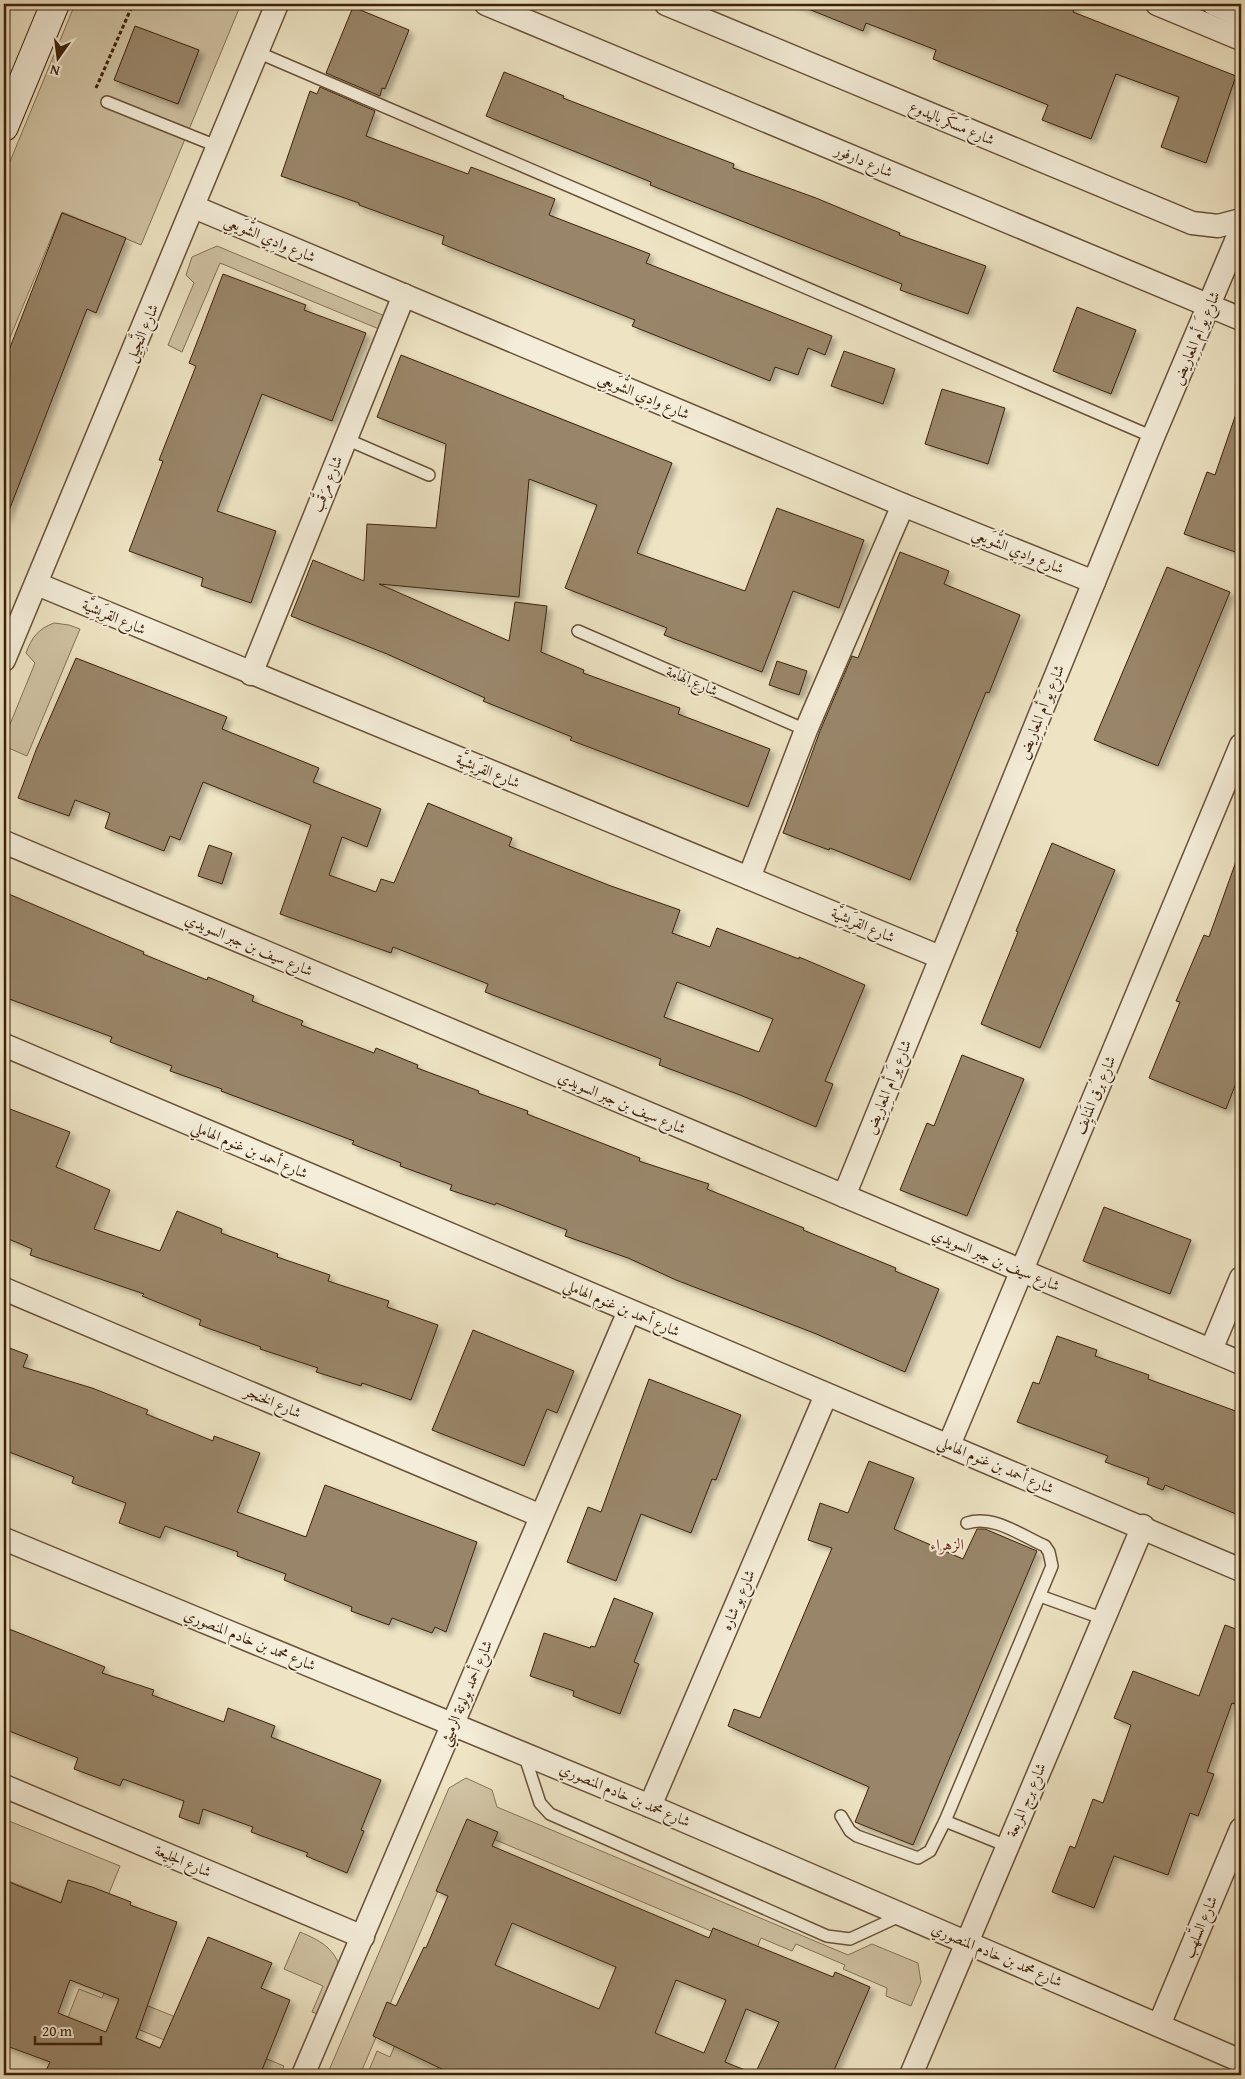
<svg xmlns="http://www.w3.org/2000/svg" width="1245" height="2079" font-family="'Gentium Book Plus',Amiri,serif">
	<defs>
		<filter id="shadow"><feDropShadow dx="4.5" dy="4.5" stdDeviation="2.5" flood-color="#0004"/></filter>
	</defs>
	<rect width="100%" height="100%" fill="#eee4c4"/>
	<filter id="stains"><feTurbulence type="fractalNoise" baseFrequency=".004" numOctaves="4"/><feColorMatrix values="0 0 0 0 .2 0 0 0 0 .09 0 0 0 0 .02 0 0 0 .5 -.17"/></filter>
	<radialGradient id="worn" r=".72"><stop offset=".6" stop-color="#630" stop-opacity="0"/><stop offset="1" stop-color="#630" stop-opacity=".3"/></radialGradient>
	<!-- green -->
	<g fill="#d0c3a4" stroke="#867256">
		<path d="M 75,4 L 241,4 L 141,245 L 62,212 L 4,352 L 4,176 Z"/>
		<path d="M 217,246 L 385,316 L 379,329 L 220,263 L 182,352 L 168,345 L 194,283 L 186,275 L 192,257 Z"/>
		<path d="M 54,623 L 69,625 L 80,629 L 27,756 L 4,746 L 4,739 L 35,663 L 26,653 C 32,637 38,629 54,623 Z"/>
		<path d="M 466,1778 L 492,1790 L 497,1807 L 848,1955 L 872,1944 L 918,1963 L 921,1982 L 911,2006 L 886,1996 L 887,1988 L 843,1969 L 845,1965 L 796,1944 L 792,1951 L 761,1938 L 756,1950 L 465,1827 L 360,2075 L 327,2075 L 449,1788 Z"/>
		<path d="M 4,1819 L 120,1866 L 99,1918 L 4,1879 Z"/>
		<path d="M 300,1932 C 319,1940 333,1947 340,1967 L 320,2015 L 312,2012 L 323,1986 L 284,1969 Z"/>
		<path d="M 79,1989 L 102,1998 L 106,1989 L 198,2026 L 197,2030 L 284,2066 L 280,2075 L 263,2075 L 186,2044 L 184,2048 L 118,2021 L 109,2043 L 65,2025 Z"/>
		<path d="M 395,2045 L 440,2064 L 435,2075 L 367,2075 L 377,2051 L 390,2057 Z"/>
	</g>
	<!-- building -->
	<g fill="#99866a" stroke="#3d2109" fill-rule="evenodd" filter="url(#shadow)">
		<path d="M 796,4 L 1076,4 L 1073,12 L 1236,76 L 1206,163 L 1161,147 L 1179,97 L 1116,74 L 1091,139 L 1042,120 L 1048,105 L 933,59 L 936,50 L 866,23 L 863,31 Z"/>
		<path d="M 353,7 L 409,30 L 385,89 L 382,88 L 380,96 L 326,73 Z"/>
		<path d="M 135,26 L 199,50 L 178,104 L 114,80 Z"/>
		<path d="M 504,72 L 564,96 L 563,98 L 734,164 L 733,168 L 816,198 L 900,233 L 899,235 L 986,266 L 968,314 L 900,290 L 902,284 L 650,185 L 651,182 L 486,116 Z"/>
		<path d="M 320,87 L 375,111 L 366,136 L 468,174 L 471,167 L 555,199 L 549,215 L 650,254 L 646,263 L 832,336 L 825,355 L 808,348 L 798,375 L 775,367 L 770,381 L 632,326 L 635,320 L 442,244 L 444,236 L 359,205 L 359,203 L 281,176 L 310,91 L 317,94 Z"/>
		<path d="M 62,213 L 126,238 L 96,313 L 87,309 L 5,521 L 4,363 Z"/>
		<path d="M 223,274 L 306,305 L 304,310 L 366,333 L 332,421 L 262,394 L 217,511 L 276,531 L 251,603 L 201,586 L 203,578 L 129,551 L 163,461 L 159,460 L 196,366 L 189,363 Z"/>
		<path d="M 1077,307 L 1136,330 L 1111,394 L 1053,371 Z"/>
		<path d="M 844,351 L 895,369 L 883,404 L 831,386 Z"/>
		<path d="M 401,355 L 672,463 L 637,553 L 745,591 L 777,508 L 864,540 L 839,608 L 793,591 L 762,672 L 664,635 L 667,628 L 565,588 L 597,505 L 529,479 L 519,597 L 379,584 L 509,641 L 515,602 L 547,606 L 541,652 L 584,670 L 583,673 L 680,708 L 678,714 L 770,749 L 748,807 L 570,740 L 572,737 L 483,701 L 485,698 L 387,654 L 291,616 L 313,560 L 364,581 L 367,524 L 436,528 L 446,444 L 377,417 Z"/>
		<path d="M 942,389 L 1005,408 L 988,464 L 925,444 Z"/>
		<path d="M 1238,408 L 1241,408 L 1241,554 L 1184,534 L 1207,472 L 1215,475 Z"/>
		<path d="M 900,552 L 949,571 L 944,584 L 1020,615 L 989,693 L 986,692 L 910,880 L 830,848 L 829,850 L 783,833 L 820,731 L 852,656 L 858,658 Z"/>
		<path d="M 1167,567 L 1230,592 L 1158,766 L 1094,740 Z"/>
		<path d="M 76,658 L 227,717 L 222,729 L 319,768 L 313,782 L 381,809 L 367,847 L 342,837 L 329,875 L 376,892 L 381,879 L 394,883 L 428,803 L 512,838 L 509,846 L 611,886 L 680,910 L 672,933 L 710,947 L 717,928 L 799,959 L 799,957 L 865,985 L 825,1081 L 833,1084 L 816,1127 L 740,1095 L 659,1065 L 661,1059 L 485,992 L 488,984 L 393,947 L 391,953 L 280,914 L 311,825 L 203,782 L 180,840 L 170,836 L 164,851 L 105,828 L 110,813 L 75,800 L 69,816 L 18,798 L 36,750 ZM 677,982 L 773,1019 L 759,1052 L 664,1017 Z"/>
		<path d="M 777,661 L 807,671 L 799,695 L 769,685 Z"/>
		<path d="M 1052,843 L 1115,870 L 1040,1048 L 981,1024 L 1018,932 L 1016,931 Z"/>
		<path d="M 209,845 L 232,853 L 222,884 L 198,876 Z"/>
		<path d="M 1239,853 L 1241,854 L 1241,1070 L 1226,1109 L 1149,1078 L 1180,1002 L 1176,1001 L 1204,935 L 1209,937 Z"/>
		<path d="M 4,892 L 144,952 L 143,954 L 207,980 L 208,977 L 254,996 L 252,1001 L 303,1021 L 301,1025 L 374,1053 L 376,1048 L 418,1065 L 417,1068 L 479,1091 L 478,1093 L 528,1111 L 527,1114 L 640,1158 L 639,1161 L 709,1184 L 707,1189 L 804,1228 L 803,1230 L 896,1268 L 895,1271 L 939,1289 L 905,1372 L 814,1333 L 676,1280 L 628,1258 L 565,1236 L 567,1230 L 496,1203 L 495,1205 L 450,1190 L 452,1185 L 400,1166 L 401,1163 L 352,1144 L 354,1141 L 221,1091 L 222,1089 L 170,1071 L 172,1066 L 110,1042 L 112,1037 L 4,997 Z"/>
		<path d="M 962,1055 L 1024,1079 L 967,1216 L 900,1190 L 927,1123 L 934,1126 Z"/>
		<path d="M 10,1109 L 70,1132 L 56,1167 L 110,1190 L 94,1229 L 160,1251 L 177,1211 L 222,1229 L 221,1233 L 278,1254 L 277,1257 L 330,1275 L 328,1281 L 389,1301 L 387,1307 L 438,1325 L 411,1400 L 362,1383 L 361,1386 L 316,1372 L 318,1368 L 260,1349 L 261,1347 L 199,1325 L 201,1320 L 142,1296 L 144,1294 L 30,1255 L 32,1249 L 4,1237 L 4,1124 Z"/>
		<path d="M 1104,1207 L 1191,1240 L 1170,1294 L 1083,1261 Z"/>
		<path d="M 473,1330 L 574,1371 L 557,1413 L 547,1409 L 524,1466 L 432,1430 Z"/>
		<path d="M 1057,1336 L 1097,1350 L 1095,1356 L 1149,1375 L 1148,1379 L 1241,1413 L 1241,1516 L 1165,1485 L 1163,1490 L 1147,1484 L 1149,1478 L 1105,1462 L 1108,1456 L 1017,1422 L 1033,1382 L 1039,1384 Z"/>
		<path d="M 4,1346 L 28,1355 L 23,1367 L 92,1388 L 148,1410 L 146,1414 L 213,1441 L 214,1436 L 260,1453 L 237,1512 L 306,1537 L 325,1485 L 477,1542 L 446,1632 L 435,1627 L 432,1633 L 392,1618 L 389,1625 L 351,1611 L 352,1607 L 284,1580 L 286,1574 L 237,1556 L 238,1552 L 165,1526 L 160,1538 L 119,1523 L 126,1503 L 72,1483 L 74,1477 L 4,1450 Z"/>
		<path d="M 649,1379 L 741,1415 L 716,1480 L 712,1479 L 691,1533 L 641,1514 L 616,1581 L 567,1562 L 588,1507 L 601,1512 Z"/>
		<path d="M 869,1461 L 914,1478 L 894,1529 L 963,1559 L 977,1529 L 985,1529 L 1037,1551 L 913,1845 L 855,1822 L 869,1787 L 728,1726 L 734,1709 L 760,1718 L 832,1548 L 808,1540 L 820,1503 L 848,1513 Z"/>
		<path d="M 614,1598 L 653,1613 L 634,1662 L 639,1664 L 620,1714 L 573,1696 L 574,1691 L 530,1676 L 544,1633 L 590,1648 L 591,1646 L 595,1647 Z"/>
		<path d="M 1225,1625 L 1241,1631 L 1241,1706 L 1232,1703 L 1207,1772 L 1214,1774 L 1198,1816 L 1190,1813 L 1168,1875 L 1114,1856 L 1094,1908 L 1052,1892 L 1070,1846 L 1075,1848 L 1093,1799 L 1103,1803 L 1131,1725 L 1114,1718 L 1133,1671 L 1199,1696 Z"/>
		<path d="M 4,1627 L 105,1667 L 102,1673 L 154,1690 L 152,1695 L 224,1722 L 228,1708 L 275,1726 L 271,1737 L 381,1780 L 361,1830 L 364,1831 L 347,1873 L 306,1856 L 308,1853 L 251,1832 L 253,1827 L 203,1809 L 199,1824 L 179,1817 L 184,1801 L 123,1779 L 120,1786 L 74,1769 L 78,1758 L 4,1729 Z"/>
		<path d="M 467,1819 L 498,1832 L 492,1846 L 709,1938 L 713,1928 L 833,1977 L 835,1972 L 870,1987 L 832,2075 L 444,2075 L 446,2071 L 373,2036 L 387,2002 L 396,2006 L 424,1947 L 426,1948 L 448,1896 L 436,1891 ZM 512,1923 L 616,1967 L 599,2009 L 495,1965 ZM 676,1980 L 726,2000 L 704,2053 L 655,2033 ZM 746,2009 L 779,2022 L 755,2074 L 725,2062 Z"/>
		<path d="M 4,1880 L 61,1903 L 68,1880 L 92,1887 L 131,1902 L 130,1905 L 177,1922 L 136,2038 L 160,2048 L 208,1937 L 272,1963 L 261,1988 L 290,2000 L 260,2075 L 44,2075 L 50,2062 L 4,2045 ZM 70,1980 L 119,1999 L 106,2032 L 58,2013 Z"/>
	</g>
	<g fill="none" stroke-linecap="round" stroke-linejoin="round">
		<!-- lane casing -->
		<g stroke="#695238" stroke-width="14">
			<g id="lane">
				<path d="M 257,52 L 1153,437"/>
				<path d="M 107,102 L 219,147"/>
				<path d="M 346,439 L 429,475"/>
				<path d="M 578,631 L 806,730"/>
				<path d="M 1040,1596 L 1104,1619"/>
				<path d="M 524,1754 L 540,1803 L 550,1814 L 827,1936 L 850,1939 L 902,1915"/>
				<path d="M 841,1816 L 850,1831 L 857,1836 L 918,1858 L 930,1851 L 945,1821 L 1052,1566 L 1049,1552 L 1045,1546 C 1022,1536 993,1514 967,1523"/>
				<path d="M 945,1821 L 1007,1846"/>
			</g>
		</g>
		<!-- street casing -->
		<g stroke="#695238" stroke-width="25">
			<g id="street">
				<path d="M 486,4 L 1241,319"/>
				<path d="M 666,4 L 1192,223 L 1218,226 L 1241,220"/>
				<path d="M 1157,4 L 1241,39"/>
				<path d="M 1214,4 L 1241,16"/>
				<path d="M 194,207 L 903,505 L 1094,582"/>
				<path d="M 37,584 L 940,957"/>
				<path d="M 4,660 L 277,4"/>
				<path d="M 251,674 L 404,295"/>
				<path d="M 4,842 L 1241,1363"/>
				<path d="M 749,878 L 806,730 L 903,505"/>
				<path d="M 4,1045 L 1241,1570"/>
				<path d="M 844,1196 L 1153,437 L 1241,229"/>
				<path d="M 4,1289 L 541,1516"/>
				<path d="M 1211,1350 L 1241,1278"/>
				<path d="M 949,1445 L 1241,745"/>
				<path d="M 4,1539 L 650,1806 L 1241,2061"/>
				<path d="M 4,1786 L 363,1937"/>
				<path d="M 650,1806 L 826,1395"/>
				<path d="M 1159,2025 L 1241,1829"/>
				<path d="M 303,2075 L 629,1311"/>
				<path d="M 911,2075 L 1143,1526"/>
			</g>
		</g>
		<!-- secondary casing -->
		<g stroke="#3d2109" stroke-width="30">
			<path id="secondary" d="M 4,127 L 55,4"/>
		</g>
		<!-- path -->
		<path stroke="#3d2109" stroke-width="3" stroke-dasharray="4 2.5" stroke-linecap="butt" d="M 96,88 L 133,4"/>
		<!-- lane -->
		<use href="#lane" stroke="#f4edd9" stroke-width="11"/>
		<!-- street -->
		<use href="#street" stroke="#f4edd9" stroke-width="22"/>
		<!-- secondary -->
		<use href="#secondary" stroke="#f4edd9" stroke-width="28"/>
	</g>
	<g text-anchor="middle" stroke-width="4" stroke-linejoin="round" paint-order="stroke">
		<!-- street labels -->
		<g font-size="15" fill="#3d2109" stroke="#f4edd9">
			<text transform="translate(952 123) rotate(23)" y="5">شارع مَسكَر باليدوع</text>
			<text transform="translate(864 161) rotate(23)" y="5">شارع دارفور</text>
			<text transform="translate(270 239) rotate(23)" y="5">شارع وادِي الشُّوَيعِي</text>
			<text transform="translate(142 333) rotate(-67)" y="5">شارع النَّجِيل</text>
			<text transform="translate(1196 338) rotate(-67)" y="5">شارع يَو أم المِعارِيض</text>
			<text transform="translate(644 396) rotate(23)" y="5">شارع وادِي الشُّوَيعِي</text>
			<text transform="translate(327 484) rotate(-68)" y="5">شارع مرَقَّب</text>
			<text transform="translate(1018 551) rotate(22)" y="5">شارع وادِي الشُّوَيعِي</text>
			<text transform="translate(114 617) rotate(23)" y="5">شارع القِرَيشِيَّة</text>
			<text transform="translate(692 681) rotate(23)" y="5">شارع الهامة</text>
			<text transform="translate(1041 712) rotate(-68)" y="5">شارع يَو أم المِعارِيض</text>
			<text transform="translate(488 771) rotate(22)" y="5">شارع القِرَيشِيَّة</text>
			<text transform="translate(863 925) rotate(23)" y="5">شارع القِرَيشِيَّة</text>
			<text transform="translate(249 945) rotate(23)" y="5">شارع سيف بن جبر السويدي</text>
			<text transform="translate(888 1087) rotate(-68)" y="5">شارع يَو أم المِعارِيض</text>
			<text transform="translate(1095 1095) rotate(-67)" y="5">شارع بُرق المَنايِف</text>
			<text transform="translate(622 1103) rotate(23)" y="5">شارع سيف بن جبر السويدي</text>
			<text transform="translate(250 1150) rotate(23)" y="5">شارع أحمد بن غنوم الهاملي</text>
			<text transform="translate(996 1260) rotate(23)" y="5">شارع سيف بن جبر السويدي</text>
			<text transform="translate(622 1308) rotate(23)" y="5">شارع أحمد بن غنوم الهاملي</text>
			<text transform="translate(273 1402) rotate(23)" y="5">شارع الخنجر</text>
			<text transform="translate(996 1465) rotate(23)" y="5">شارع أحمد بن غنوم الهاملي</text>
			<text transform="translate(738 1600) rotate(-67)" y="5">شارع بو شاره</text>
			<text transform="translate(250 1640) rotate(22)" y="5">شارع محمد بن خادم المنصوري</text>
			<text transform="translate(466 1693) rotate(-67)" y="5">شارع أحمد بولوتة الرميثي</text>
			<text transform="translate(625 1795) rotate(23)" y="5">شارع محمد بن خادم المنصوري</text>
			<text transform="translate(1026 1800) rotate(-67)" y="5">شارع برج المربعة</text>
			<text transform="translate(183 1861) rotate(23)" y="5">شارع الجِلِيعة</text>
			<text transform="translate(1200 1927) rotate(-67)" y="5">شارع السَّلهب</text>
			<text transform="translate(997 1955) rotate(23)" y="5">شارع محمد بن خادم المنصوري</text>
		</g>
		<!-- neighbourhood labels -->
		<g font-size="16" fill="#7a1f14" stroke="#f4edd9">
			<text x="947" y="1550">الزهراء</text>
		</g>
	</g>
	<!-- margin -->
	<rect width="1245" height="2079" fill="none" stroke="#eee4c4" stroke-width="20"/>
	<rect x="5" y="5" width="1235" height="2069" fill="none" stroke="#3d2109" stroke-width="2.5"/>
	<rect x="10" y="10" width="1225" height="2059" fill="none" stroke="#3d2109"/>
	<!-- north arrow -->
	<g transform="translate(58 58) rotate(194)" stroke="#f4edd9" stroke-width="4" paint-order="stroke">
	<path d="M0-4L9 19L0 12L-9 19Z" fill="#3d2109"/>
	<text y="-8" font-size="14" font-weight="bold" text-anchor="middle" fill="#3d2109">N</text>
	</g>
	<!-- scale -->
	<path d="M35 2036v8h66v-8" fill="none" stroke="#3d2109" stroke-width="2.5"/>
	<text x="42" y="2036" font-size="15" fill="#3d2109" stroke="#f4edd9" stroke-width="4" paint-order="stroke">20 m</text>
	<rect width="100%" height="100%" filter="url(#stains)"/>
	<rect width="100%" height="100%" fill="url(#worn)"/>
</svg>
